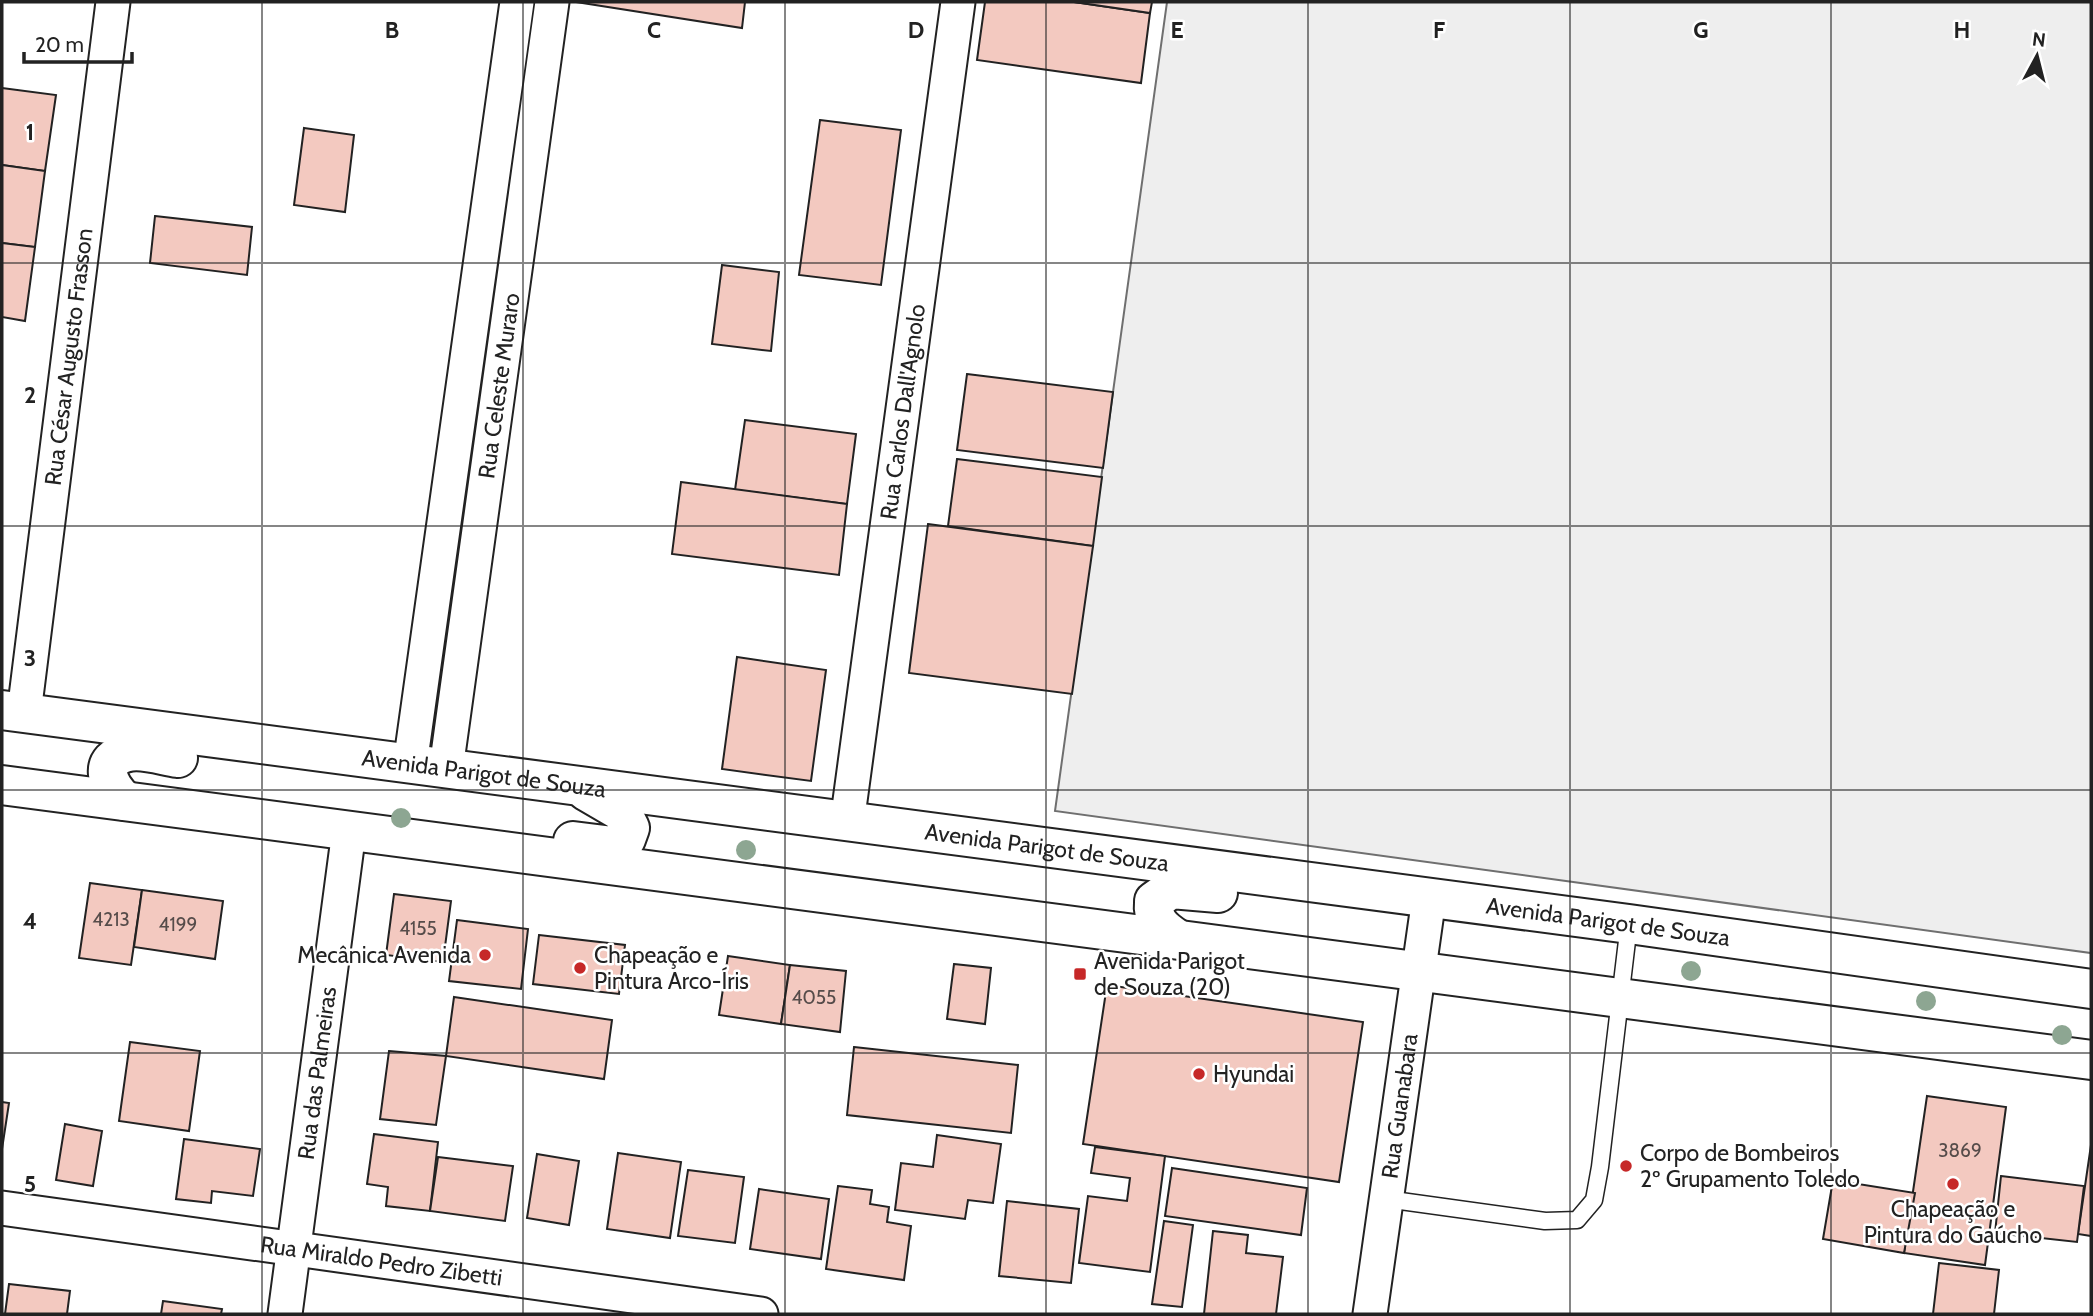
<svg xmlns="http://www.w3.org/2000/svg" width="2093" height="1316" font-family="Cabin,sans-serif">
	<rect width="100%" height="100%" fill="#fff"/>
	<!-- green -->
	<path fill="#eee" stroke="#6f6f6f" stroke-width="2" d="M 1167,2 L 2091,2 L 2091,953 L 1055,811 Z"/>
	<!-- building -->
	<g fill="#f3c9c0" stroke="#222" stroke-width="2">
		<path d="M 576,2 L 745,2 L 742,28 Z"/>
		<path d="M 985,2 L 1074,2 L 1150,13 L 1141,83 L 977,60 Z"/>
		<path d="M 1074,2 L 1152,2 L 1150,13 Z"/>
		<path d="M 2,88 L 56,95 L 45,171 L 2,165 Z"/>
		<path d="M 820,120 L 901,130 L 881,285 L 799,275 Z"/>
		<path d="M 304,128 L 354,135 L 345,212 L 294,205 Z"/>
		<path d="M 2,165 L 45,171 L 35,247 L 2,243 Z"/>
		<path d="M 155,216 L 252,227 L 247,275 L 150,263 Z"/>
		<path d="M 2,243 L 35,247 L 25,321 L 2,317 Z"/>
		<path d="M 722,265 L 779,272 L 771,351 L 712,344 Z"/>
		<path d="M 967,374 L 1113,392 L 1103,468 L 957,450 Z"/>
		<path d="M 745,420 L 856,434 L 847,504 L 735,490 Z"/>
		<path d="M 957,459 L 1102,477 L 1093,546 L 948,526 Z"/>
		<path d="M 681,482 L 847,504 L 839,575 L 672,554 Z"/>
		<path d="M 928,524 L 1093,546 L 1072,694 L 909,673 Z"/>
		<path d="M 737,657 L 826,670 L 811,781 L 722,769 Z"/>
		<path d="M 90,883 L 142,890 L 131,965 L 79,958 Z"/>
		<path d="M 142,890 L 223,901 L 215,959 L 134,947 Z"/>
		<path d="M 394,894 L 451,901 L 443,962 L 386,955 Z"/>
		<path d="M 457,920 L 528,929 L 521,989 L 449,981 Z"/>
		<path d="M 539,935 L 625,945 L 619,994 L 533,984 Z"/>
		<path d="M 728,956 L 790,965 L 781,1024 L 719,1015 Z"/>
		<path d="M 954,964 L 991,968 L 985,1024 L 947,1019 Z"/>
		<path d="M 790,965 L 846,971 L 840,1032 L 781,1024 Z"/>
		<path d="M 1107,985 L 1363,1022 L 1339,1182 L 1083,1144 Z"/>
		<path d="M 454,997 L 612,1020 L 604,1079 L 446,1056 Z"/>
		<path d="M 130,1042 L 200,1051 L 189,1131 L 119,1121 Z"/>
		<path d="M 854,1047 L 1018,1065 L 1011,1133 L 847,1115 Z"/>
		<path d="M 389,1051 L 446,1056 L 436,1125 L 380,1119 Z"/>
		<path d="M 1927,1096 L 2006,1107 L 1985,1265 L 1904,1253 Z"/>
		<path d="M 2,1102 L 9,1103 L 2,1149 Z"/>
		<path d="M 65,1124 L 102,1131 L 93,1186 L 56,1180 Z"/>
		<path d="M 374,1134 L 438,1142 L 430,1211 L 386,1206 L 388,1187 L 367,1184 Z"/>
		<path d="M 937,1135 L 1001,1144 L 993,1203 L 968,1200 L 965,1219 L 895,1210 L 901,1163 L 933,1167 Z"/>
		<path d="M 184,1139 L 260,1149 L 253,1196 L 212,1191 L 211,1203 L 176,1199 Z"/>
		<path d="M 2091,1145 L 2091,1236 L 2078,1234 Z"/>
		<path d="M 1095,1147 L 1165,1156 L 1150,1272 L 1079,1263 L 1088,1196 L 1127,1201 L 1130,1178 L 1091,1173 Z"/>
		<path d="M 618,1153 L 681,1162 L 670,1238 L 607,1229 Z"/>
		<path d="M 537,1154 L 579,1161 L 569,1225 L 527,1218 Z"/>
		<path d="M 438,1157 L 513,1166 L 505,1221 L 430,1211 Z"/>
		<path d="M 1172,1168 L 1307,1188 L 1301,1235 L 1165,1216 Z"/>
		<path d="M 688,1170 L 744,1177 L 735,1243 L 678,1236 Z"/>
		<path d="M 2001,1176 L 2084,1186 L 2077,1242 L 1995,1233 Z"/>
		<path d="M 1833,1180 L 1915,1193 L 1904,1253 L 1823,1239 Z"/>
		<path d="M 838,1186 L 872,1190 L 870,1204 L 889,1207 L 887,1222 L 911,1226 L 904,1280 L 826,1269 Z"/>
		<path d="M 759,1189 L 829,1199 L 821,1259 L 750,1249 Z"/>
		<path d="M 1007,1201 L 1079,1209 L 1071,1283 L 999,1276 Z"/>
		<path d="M 1164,1221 L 1193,1225 L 1182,1307 L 1152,1304 Z"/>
		<path d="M 1213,1231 L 1248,1235 L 1246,1253 L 1283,1257 L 1276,1314 L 1204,1314 Z"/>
		<path d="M 1939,1263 L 1999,1270 L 1994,1314 L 1933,1314 Z"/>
		<path d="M 9,1284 L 70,1291 L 67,1314 L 5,1314 Z"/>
		<path d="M 163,1301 L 222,1309 L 221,1314 L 161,1314 Z"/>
	</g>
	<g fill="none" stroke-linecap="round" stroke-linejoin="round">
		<!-- service casing -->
		<g stroke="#222" stroke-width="19">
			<path id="service" d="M 1386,1199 L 1545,1221 L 1577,1220 L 1594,1200 L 1600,1167 L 1629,924"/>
		</g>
		<!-- minor casing -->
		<g stroke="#222" stroke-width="37">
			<g id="minor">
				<path id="s1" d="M 24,713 L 113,2"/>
				<path d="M 410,765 L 517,2"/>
				<path id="s2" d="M 446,769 L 552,2"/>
				<path id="s3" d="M 847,823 L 958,2"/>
				<path id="s4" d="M 2,1208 L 761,1314"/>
				<path id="s5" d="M 285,1314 L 349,831"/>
				<path id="s6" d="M 1370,1314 L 1429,898"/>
			</g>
		</g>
		<!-- primary casing -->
		<g stroke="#222" stroke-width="42">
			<g id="primary">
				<path id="s7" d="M 2,710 L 1629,924 L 2091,989"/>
				<path d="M 2,785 L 2091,1060"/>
				<path d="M 125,801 C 107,785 96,759 129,752 C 143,749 164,756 178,758"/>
				<path d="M 573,841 L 613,846 L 626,839 L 630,828 L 622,812 L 586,791"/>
				<path d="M 1176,938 C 1161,928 1152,920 1154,901 L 1171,889 L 1218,893"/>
			</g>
		</g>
		<!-- service -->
		<use href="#service" stroke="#fff" stroke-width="16"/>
		<!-- minor -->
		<use href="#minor" stroke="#fff" stroke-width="33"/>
		<!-- primary -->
		<use href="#primary" stroke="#fff" stroke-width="38"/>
	</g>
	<!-- trees -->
	<g fill="#8da692">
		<circle cx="401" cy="818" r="10"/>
		<circle cx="746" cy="850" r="10"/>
		<circle cx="1691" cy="971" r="10"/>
		<circle cx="1926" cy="1001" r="10"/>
		<circle cx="2062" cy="1035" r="10"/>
	</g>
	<!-- grid -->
	<path fill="none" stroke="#222" stroke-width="2" stroke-opacity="0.55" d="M 262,2 L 262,1314M 523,2 L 523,1314M 785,2 L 785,1314M 1046,2 L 1046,1314M 1308,2 L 1308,1314M 1570,2 L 1570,1314M 1831,2 L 1831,1314M 2,263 L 2091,263M 2,526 L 2091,526M 2,790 L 2091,790M 2,1053 L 2091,1053"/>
	<!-- markers -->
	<g fill="#c62828" stroke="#fff" stroke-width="2.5">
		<circle cx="485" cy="955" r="7"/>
		<circle cx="580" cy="968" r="7"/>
		<rect x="1073" y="967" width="14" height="14" rx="3.5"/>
		<circle cx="1199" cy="1074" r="7"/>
		<circle cx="1626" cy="1166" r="7"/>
		<circle cx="1953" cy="1184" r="7"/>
	</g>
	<g text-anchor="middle" stroke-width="5" stroke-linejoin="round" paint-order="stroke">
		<!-- number labels -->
		<g font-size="19" fill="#564c4a">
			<text x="111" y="926">4213</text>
			<text x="178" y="931">4199</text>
			<text x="418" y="935">4155</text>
			<text x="814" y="1004">4055</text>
			<text x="1960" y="1157">3869</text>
		</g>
		<!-- street labels -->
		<g font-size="23" fill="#222" stroke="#fff">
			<text dy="8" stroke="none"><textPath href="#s1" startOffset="359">Rua César Augusto Frasson</textPath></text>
			<text dy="8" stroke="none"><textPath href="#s2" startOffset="387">Rua Celeste Muraro</textPath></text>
			<text dy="8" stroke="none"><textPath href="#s3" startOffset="415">Rua Carlos Dall'Agnolo</textPath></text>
			<text dy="8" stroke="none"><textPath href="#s7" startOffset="486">Avenida Parigot de Souza</textPath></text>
			<text dy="8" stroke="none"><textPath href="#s7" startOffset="1054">Avenida Parigot de Souza</textPath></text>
			<text dy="8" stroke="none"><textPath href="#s7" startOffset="1620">Avenida Parigot de Souza</textPath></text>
			<text dy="8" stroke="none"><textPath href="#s5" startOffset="243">Rua das Palmeiras</textPath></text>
			<text dy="8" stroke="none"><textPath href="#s6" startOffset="210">Rua Guanabara</textPath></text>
			<text dy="8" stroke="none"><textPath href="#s4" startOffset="383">Rua Miraldo Pedro Zibetti</textPath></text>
		</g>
		<!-- poi labels -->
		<g font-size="23" fill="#222" stroke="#fff" text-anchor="start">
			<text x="471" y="963" text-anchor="end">Mecânica Avenida</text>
			<text x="594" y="963">Chapeação e<tspan x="594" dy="26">Pintura Arco-Íris</tspan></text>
			<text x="1094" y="969">Avenida Parigot<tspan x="1094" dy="26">de Souza (20)</tspan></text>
			<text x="1213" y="1082">Hyundai</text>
			<text x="1640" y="1161">Corpo de Bombeiros<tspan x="1640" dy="26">2º Grupamento Toledo</tspan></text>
			<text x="1953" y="1217" text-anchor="middle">Chapeação e<tspan x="1953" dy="26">Pintura do Gaúcho</tspan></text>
		</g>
	</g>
	<g font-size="23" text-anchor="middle" font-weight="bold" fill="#222" stroke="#fff" stroke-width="5" stroke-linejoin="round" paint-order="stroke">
		<text x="392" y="38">B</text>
		<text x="654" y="38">C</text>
		<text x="916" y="38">D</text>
		<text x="1177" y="38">E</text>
		<text x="1439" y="38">F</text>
		<text x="1701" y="38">G</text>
		<text x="1962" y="38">H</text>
		<text x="30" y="140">1</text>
		<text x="30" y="403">2</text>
		<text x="30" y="666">3</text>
		<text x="30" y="929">4</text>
		<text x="30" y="1192">5</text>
	</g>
	<!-- border -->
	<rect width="2093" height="1316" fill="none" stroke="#222222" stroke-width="7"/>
	<!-- north arrow -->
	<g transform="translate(2037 56) rotate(7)" stroke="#ffffff" stroke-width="5" paint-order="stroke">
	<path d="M0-5L12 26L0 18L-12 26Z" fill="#222222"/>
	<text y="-10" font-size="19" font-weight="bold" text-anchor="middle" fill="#222222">N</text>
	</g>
	<!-- scale -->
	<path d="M24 52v10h108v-10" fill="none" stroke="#222222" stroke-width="3.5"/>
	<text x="35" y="52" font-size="21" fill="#222222" stroke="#ffffff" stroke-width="5" paint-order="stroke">20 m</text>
</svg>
